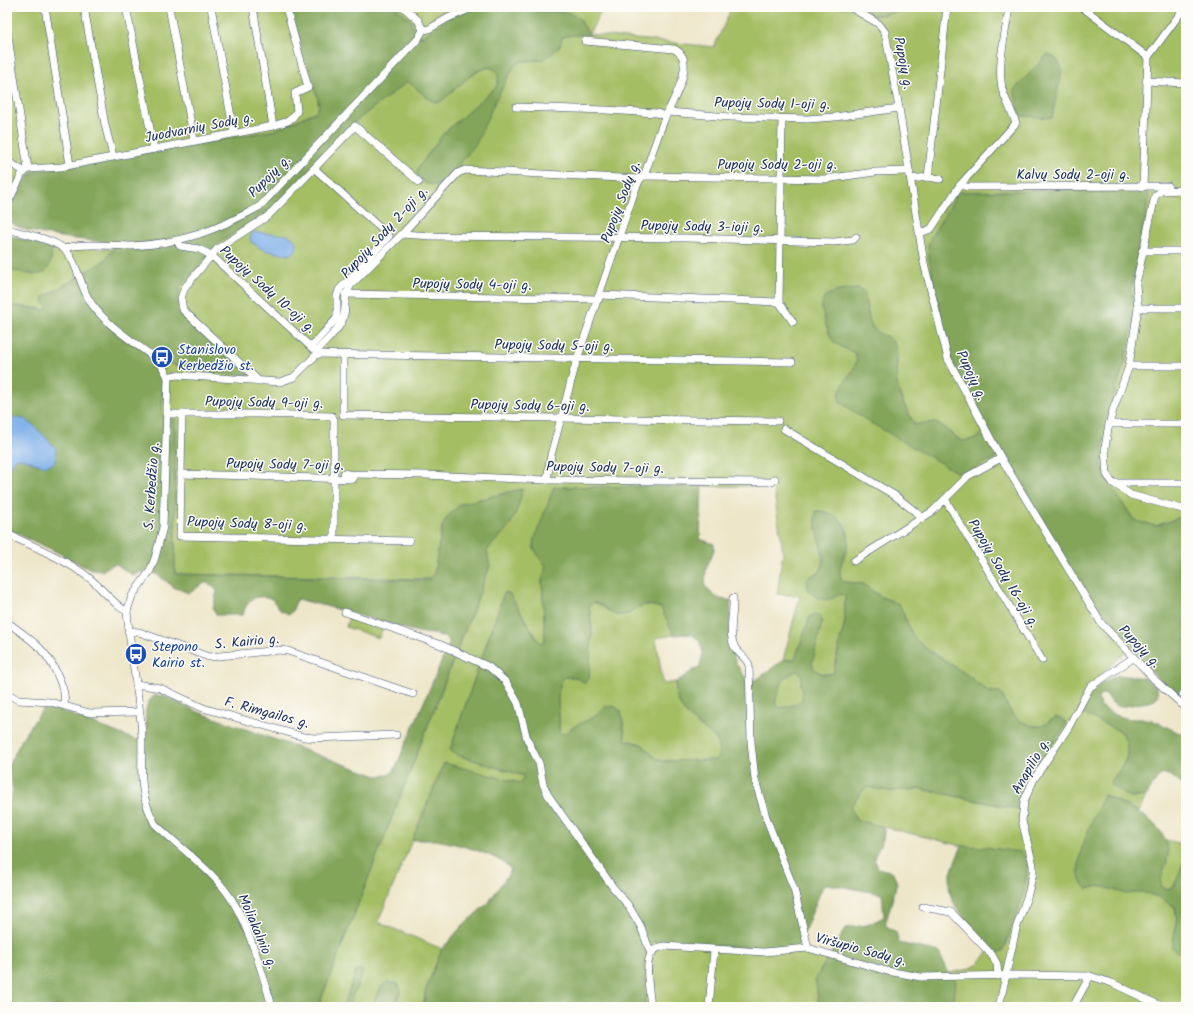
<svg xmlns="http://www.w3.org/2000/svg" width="1193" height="1014" font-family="Kalam,sans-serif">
	<rect width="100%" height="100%" fill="#fdfcf7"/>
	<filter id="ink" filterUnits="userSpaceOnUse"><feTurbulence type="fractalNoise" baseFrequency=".025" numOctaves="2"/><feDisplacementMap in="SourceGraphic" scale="8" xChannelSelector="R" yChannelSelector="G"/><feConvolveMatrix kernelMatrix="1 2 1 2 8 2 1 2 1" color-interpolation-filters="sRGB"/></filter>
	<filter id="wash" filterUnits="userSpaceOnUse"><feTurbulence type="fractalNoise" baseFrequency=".012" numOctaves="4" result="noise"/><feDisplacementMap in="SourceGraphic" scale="16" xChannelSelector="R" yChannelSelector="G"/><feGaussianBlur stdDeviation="0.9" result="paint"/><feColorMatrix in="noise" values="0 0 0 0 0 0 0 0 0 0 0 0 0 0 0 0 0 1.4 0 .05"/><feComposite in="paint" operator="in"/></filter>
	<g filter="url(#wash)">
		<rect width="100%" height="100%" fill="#eee6c9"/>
		<!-- green -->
		<g fill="#a4be64" stroke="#607661">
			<path d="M 7,7 L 288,7 L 306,79 C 315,85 320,99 318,110 L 276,130 L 36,172 L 27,176 L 23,172 L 7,201 Z"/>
			<path d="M 394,7 L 465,7 L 423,36 L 415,36 L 411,20 Z"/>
			<path d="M 505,7 L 604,7 L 589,34 L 714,47 L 732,7 L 858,7 L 872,16 L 898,12 L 905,7 L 1186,7 L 1186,515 L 1156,526 L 1134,520 L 1109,483 L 1102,467 L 1103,444 L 1110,406 L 1125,362 L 1135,312 L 1131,290 L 1149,197 L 1142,188 L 960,192 L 957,194 L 983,432 L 975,439 L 962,441 L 938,424 L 915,425 C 908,412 899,397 897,383 C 895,371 899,357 895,346 C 891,334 879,337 873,328 C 868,322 866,300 864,292 L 858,288 L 821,308 L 831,337 L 835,343 L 856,354 L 857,365 L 845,381 L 963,474 L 1003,454 L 1090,602 L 1128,650 L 1099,676 L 1099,682 L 1078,710 L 1123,733 C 1133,759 1124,762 1110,784 L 1131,798 L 1146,796 L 1139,812 L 1105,795 L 1087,889 L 1100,886 L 1127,894 L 1142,892 L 1159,897 L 1175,907 L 1177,922 L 1172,947 L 1186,957 L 1186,1007 L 949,1007 L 948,973 C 973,969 976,969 991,948 L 998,953 L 1003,950 L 1008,934 L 977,847 L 962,846 L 856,820 L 852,812 L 851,806 L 865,788 L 869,787 L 889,791 L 921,789 L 1010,808 L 1021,799 L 1042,726 C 1014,727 1012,713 1000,692 L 989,692 L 966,674 L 925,648 L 913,636 L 899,604 L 881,597 L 863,584 L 845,582 L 841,580 L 839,568 C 843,560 848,548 848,538 C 849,521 831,511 816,511 L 823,565 L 819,572 L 811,576 L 838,594 L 842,594 L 845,597 L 845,621 L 833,673 C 825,676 814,672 812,664 L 821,618 L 816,614 L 810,617 L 795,659 L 783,660 L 800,596 L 777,594 L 783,552 L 773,486 L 554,487 L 534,549 L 546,566 L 542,581 L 545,639 L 543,643 L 539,642 L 509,593 L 504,593 L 450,750 L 454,754 L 524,776 L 520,783 L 444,764 L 378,922 L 442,949 L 425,992 L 425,999 L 423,1006 L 394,1007 L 401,990 L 381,987 L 371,1007 L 348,1007 L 363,971 L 357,969 L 343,1007 L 318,1007 L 490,566 L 487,551 C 492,543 500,538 506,530 C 515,518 520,504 521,489 L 460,504 L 447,517 L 442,527 L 434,574 L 430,579 L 175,574 L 175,419 L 162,416 L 164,361 L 188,370 L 249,375 L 181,313 L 177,301 L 180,286 L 220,242 L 272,208 L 357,120 L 407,81 C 419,86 427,104 440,102 C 454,91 469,73 486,68 C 498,65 501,79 496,87 L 443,134 L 418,168 L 432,185 L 439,185 L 445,181 L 515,65 L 522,61 L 541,60 L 559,47 L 562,38 L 566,36 L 567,12 L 511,10 Z"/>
			<path d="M 50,247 L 113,249 L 104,261 L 44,297 L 48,306 L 45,310 L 36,308 L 7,305 L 7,275 L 15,270 L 34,275 L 51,252 Z"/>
			<path d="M 593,602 C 604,604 608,615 620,615 C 638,614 634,599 661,608 L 674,635 L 656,638 L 663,684 L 676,682 C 671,707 699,726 717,739 L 719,753 L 716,760 L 662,761 C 644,753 650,742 626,741 L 621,711 L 604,707 C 592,721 590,719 575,726 C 570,729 567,733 561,735 L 559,732 C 561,712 553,694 564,677 L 575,677 L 585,683 L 592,630 L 589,605 Z"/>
			<path d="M 349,616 L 383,627 L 379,638 L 346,627 Z"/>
			<path d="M 797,671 L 802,676 L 801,684 L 803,699 L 796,705 L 780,708 L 775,704 C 778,689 782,676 797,671 Z"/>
			<path d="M 1166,840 L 1186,845 C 1186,859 1181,893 1162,888 L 1160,882 L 1168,856 Z"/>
			<path d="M 669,941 L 683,944 L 797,949 L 827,959 L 815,980 C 818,987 816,997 819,1003 L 834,1007 L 645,1007 L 646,953 L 652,942 Z"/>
		</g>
		<!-- forest -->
		<g fill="#83a55a" stroke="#4f6a5c" fill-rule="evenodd">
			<path d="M 288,7 L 394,7 L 411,20 L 415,36 L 423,36 L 465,7 L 505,7 L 512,10 L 567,12 L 579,18 L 589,34 L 566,36 L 562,38 L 559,47 L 550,56 L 541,60 L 522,61 L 515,65 L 496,99 L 476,144 L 445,181 L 439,185 L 426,184 L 417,174 L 418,168 L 443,134 L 496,87 C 501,79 498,65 486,68 C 469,73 454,91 440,102 C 427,104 419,86 407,82 L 357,120 L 272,208 L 220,242 L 180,286 L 177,301 L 181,313 L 249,375 L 188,370 L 164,361 L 162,416 L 175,419 L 175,574 L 425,580 L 430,579 L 434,574 L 442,527 L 447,517 L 460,504 L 522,489 C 520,504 515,518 506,530 C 500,538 492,543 487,551 L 490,566 L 318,1007 L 7,1007 L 7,803 C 18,793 9,778 8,766 L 26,732 L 46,705 L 136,740 L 145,737 L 147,734 C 146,719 142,705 155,695 L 164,696 L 198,712 L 377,776 L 388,775 L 394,771 L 449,644 L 449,640 C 440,633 425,634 414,631 C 375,620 336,608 297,599 L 292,612 L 289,614 L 280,610 L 272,599 C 256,593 247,599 243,615 L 216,615 L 213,608 L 217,591 C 204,575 202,587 189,593 L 175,588 L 155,573 L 141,572 L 136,575 L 131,574 L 116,564 L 111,565 L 102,571 L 85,567 L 53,550 L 7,529 L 7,470 L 16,458 L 21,458 L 39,465 L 24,419 L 7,417 L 7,305 L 45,310 L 48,306 L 43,302 L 44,297 L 104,261 L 113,249 L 113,243 C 95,241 21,235 11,222 C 7,216 8,208 11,202 C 18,190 23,179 36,172 L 276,130 L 316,112 C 323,104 314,84 306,79 Z"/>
			<path d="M 858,7 L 905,7 L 898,12 L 872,16 Z"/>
			<path d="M 1048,54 C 1055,57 1060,62 1062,70 L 1052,118 L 1022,116 L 1020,114 L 1014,90 Z"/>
			<path d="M 1142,188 L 1147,191 L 1149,197 L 1131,290 L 1135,312 L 1125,362 L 1110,406 L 1103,444 L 1102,467 L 1109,483 L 1134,520 L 1156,526 L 1186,515 L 1186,683 L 1177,696 C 1145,666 1115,638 1090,602 L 1003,454 L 963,474 L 958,473 L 866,420 L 840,402 C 833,386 861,371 856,354 C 849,350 840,347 834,342 C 828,335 818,306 824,298 C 829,291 858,286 864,292 C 866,300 868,321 872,327 C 879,337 891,334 895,346 C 899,357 895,371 897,383 C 899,397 908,412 915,425 C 940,418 942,427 961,441 L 975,439 L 983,432 L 950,356 L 929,259 L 928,244 L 931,237 L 957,194 L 960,192 Z"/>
			<path d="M 7,235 L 50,247 C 52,253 52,260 49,266 C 43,280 27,273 15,271 L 7,275 Z"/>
			<path d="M 702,486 L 700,539 L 714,544 L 714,550 L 706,569 L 705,586 C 712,595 719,601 731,600 C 730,632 725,655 748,680 L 756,680 L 783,660 L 795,659 L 810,617 L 815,614 L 820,616 L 822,623 L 812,664 C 814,672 825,677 833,673 L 845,621 L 845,597 L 842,594 C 837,594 835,598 830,599 C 817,602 805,592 807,579 C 811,576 818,574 820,571 C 831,556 811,530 816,511 C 827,512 834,513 841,522 C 862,547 832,560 842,580 L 845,582 L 863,584 L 881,597 L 899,604 L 913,636 L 925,648 L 966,674 L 989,692 L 1000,692 L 1012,715 L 1020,721 L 1033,726 L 1042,726 L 1056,717 L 1061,718 L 1067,723 C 1050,749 1026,778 1019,809 L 921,789 L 889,791 L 869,787 L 865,788 L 851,806 L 852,812 L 856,820 L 884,827 C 885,844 878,845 874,859 L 878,868 L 893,872 L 897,883 L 885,925 L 896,932 L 899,943 L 939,952 L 948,973 L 956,981 L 954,1000 L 951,1006 L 834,1007 L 819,1003 L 815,980 L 846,928 L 867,925 L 884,917 L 882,894 L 827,884 L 822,888 L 797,949 L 683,944 L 669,941 L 652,942 L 646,953 L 645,1007 L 422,1007 L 425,999 L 425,992 L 442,949 L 461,927 L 489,902 L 511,870 C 502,855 452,842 434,840 C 427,840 419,840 412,840 L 444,763 L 520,783 L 524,776 L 454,754 L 450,750 L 504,593 L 509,593 L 539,642 L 543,643 L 545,639 L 542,581 L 546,566 L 534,549 L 533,543 L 554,487 ZM 593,602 C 604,604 608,615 620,615 C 638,614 634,599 661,608 L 674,635 L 691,634 L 699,640 L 703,653 L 700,666 L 676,682 C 671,707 699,726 717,739 L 719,753 L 716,760 L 662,761 C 644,753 650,742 626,741 L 621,711 L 613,706 L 604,707 C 593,720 589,719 575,726 C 570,729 567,733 561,734 L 559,732 C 561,711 553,694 564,677 L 575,677 L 585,683 L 589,679 L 592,630 L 589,606 ZM 797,671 L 802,676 L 801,684 L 803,699 L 796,704 L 780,708 L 775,704 C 778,689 782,676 797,671 Z"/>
			<path d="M 1119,675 L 1145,678 L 1157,687 L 1158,696 L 1153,701 L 1120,707 L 1112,703 L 1107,695 L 1102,694 L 1098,698 L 1100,706 C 1110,713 1123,719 1135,719 C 1142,719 1148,718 1154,721 C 1165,725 1174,732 1186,735 L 1186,787 C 1179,785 1176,779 1171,776 C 1156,769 1153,788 1146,796 C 1129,799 1123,796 1110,783 C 1124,762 1133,759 1123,733 L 1078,711 C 1090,688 1096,684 1119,675 Z"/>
			<path d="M 1104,795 C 1129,808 1169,822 1168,855 C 1167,867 1158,876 1162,888 L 1168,889 L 1174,887 L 1186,856 L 1186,957 L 1173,949 L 1172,947 L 1177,922 L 1175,907 L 1159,897 L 1142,892 L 1127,894 L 1100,886 L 1087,889 C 1064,872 1095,816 1104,795 Z"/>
			<path d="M 962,846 L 985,847 L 1020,852 C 1041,865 1009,932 1003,951 L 998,953 C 988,946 980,936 972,927 C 943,894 944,885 962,846 Z"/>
			<path d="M 357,969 L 363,971 L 348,1007 L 343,1007 Z"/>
			<path d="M 387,982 L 398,984 L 401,990 L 394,1007 L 371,1007 L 381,987 Z"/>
		</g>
		<!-- water -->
		<g fill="#7baee8" stroke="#4b6ea3">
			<path d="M 254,232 L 287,235 L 293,238 L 297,244 L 296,250 L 289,255 L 264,250 L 251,242 L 250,237 Z"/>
			<path d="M 7,417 L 24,419 L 32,424 L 56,448 L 55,462 C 41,472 31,457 16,458 L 7,470 Z"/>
		</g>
	</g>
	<g filter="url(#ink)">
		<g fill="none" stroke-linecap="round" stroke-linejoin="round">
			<!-- street casing -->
			<g stroke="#3b4a6e" stroke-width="8">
				<g id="street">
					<path d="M 45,7 L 70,165"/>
					<path d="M 84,7 L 105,125 L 113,156"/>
					<path d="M 126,7 L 154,149"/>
					<path d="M 169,7 L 194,140"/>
					<path d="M 211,7 L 234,133"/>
					<path d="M 253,7 L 273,126"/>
					<path d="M 403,7 L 418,20 L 423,30"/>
					<path d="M 850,7 L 879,24 L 885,32 L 899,108 L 924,263 L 948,359 L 1001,458 L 1101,623 L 1155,680 L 1186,708"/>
					<path d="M 1082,7 L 1148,57"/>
					<path d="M 7,30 L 28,169"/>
					<path d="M 1146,81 L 1186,83"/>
					<path d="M 516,107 L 605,110 L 657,113 L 665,116"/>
					<path d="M 668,112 L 730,117 L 807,119 L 835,117 L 899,108"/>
					<path d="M 782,119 L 779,302 L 793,322"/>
					<path d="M 7,161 L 25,172"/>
					<path d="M 644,176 L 825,179 L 875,172 L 909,171"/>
					<path d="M 928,177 L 947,7"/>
					<path d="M 911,179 L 928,177 L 940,179"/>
					<path d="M 960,185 L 967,187 L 1168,186"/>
					<path d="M 1143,187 L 1148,57 L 1185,7"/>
					<path d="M 1186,190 L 1161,191 L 1155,196 L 1136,284 L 1138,308 L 1129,366 L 1113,410 L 1108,429 L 1105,448 L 1107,475 L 1113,483 L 1131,495 L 1186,510"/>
					<path d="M 7,205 L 22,174 L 28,169 L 61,167 L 273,126 L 288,121 L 293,117 L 297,111 L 295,93 L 308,87 L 286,7"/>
					<path d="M 7,229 C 22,233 53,239 64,249 C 76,259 80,284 88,298 C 103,324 133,341 156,359 L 161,364 L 168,377 L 163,527 L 155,558 L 150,571 L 132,596 L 127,611 C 130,648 137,685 141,723 C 145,762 134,785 155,824 C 177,845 210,869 228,894 C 247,920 263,974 272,1007"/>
					<path d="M 920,233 L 931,229 L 960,185 L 1016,123 C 1012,111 1005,100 1002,88 C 997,63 1006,32 1009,7"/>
					<path d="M 402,234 L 431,236 L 686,238 L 834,242 L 853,240 L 856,237"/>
					<path d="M 177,241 L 180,246 L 199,249 L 211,255 L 313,349"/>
					<path d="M 65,249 C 74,242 118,246 132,246 C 184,243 214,231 259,207 L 418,39 L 423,30 L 429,29 L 448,18 L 474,7"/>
					<path d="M 1142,251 L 1186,251"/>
					<path d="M 345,294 L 599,299"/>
					<path d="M 600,295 L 779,302"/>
					<path d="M 1138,308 L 1186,308"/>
					<path d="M 311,347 L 337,318 L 337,296 L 339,290 L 389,236 L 315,169"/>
					<path d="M 317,354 L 792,362"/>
					<path d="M 343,355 L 343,415 L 778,421"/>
					<path d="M 1129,366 L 1186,366"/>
					<path d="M 168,377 L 176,375 L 280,382 L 294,377 L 317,354 L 318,350 C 325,341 337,332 342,321 C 348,309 341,301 351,285 L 402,234 L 458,173 L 465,170 L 640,179"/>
					<path d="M 259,381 L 183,310 L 181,298 L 185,287 L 217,249 L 268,216 L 355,126 L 419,182"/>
					<path d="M 168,414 L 259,414 L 332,416 L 334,420 L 334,539"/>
					<path d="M 182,414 L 180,536 L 409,541"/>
					<path d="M 1109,424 L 1186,424"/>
					<path d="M 784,429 L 894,495 L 922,517"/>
					<path d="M 344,473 L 348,474 L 425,475 L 547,480 L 772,482 L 775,479"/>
					<path d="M 181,474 L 353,479"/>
					<path d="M 547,480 L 551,455 L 577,359 L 635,190 L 640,179 L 644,176 C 651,156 657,137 665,118 C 671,103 699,60 674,49 L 585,41"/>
					<path d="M 1113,483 L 1186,483"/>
					<path d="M 945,499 L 1042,660"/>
					<path d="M 7,534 C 35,547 63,558 88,577 C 98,584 118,609 127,611"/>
					<path d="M 854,561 L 933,511 L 968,476 L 1001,458"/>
					<path d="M 733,598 C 734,613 728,632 734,646 C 738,654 746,657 749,665 L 751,742 L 755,780 L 767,820 L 794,889 L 808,948"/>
					<path d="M 345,612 L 441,645 L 489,667 L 506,682 L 518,703 L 527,739 L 539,763 L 543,784 L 548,795 L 612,886 L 628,905 L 641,927 L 651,954"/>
					<path d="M 7,622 C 32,640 49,651 60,681 C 63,689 66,696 64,705"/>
					<path d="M 128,631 L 139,632 L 209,657 L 280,650 L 288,651 L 413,694"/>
					<path d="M 136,684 L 160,688 L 203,708 L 304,737 L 315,738 L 396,735"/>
					<path d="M 7,693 L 18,700 L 50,702 L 90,713 L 139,712"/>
					<path d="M 1183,694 L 1186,696"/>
					<path d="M 923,907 L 951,912 L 992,955 L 997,964 L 998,976"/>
					<path d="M 651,1007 C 650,994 644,965 651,954 C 653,949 660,947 664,946 L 764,952 L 808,948 L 887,971 L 921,977 L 1015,975 L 1090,976 L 1112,983 L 1163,1007"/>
					<path d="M 709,1007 L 714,950"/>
					<path d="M 999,1007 L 1016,929 L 1028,894 L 1033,873 L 1033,865 L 1022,821 L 1024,801 L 1034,779 L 1068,728 L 1090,687 L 1133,658"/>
					<path d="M 1073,1007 L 1090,976"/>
				</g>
			</g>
			<!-- street -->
			<use href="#street" stroke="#fff" stroke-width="7"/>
		</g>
	</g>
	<!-- icons -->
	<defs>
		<g id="bus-disc" transform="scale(1.15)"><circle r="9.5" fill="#1a4fb4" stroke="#fdfcf7"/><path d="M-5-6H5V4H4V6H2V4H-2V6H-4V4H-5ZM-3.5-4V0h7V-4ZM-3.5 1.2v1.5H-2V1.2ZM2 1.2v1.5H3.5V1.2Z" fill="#fff"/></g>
	</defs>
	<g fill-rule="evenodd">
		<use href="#bus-disc" x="162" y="357"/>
		<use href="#bus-disc" x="136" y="654"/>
	</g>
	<g text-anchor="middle" stroke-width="3" stroke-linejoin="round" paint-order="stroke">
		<!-- street labels -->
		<g font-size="14" fill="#1b2f5e" stroke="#fdfcf7">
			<text transform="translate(904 63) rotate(79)" y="5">Pupojų g.</text>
			<text transform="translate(772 103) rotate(1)" y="5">Pupojų Sodų 1-oji g.</text>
			<text transform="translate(199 127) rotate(-11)" y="5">Juodvarnių Sodų g.</text>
			<text x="777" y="169">Pupojų Sodų 2-oji g.</text>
			<text x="1073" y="179">Kalvų Sodų 2-oji g.</text>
			<text transform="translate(269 176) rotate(-45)" y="5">Pupojų g.</text>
			<text transform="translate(620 202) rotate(-69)" y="5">Pupojų Sodų g.</text>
			<text transform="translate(702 226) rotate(1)" y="5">Pupojų Sodų 3-ioji g.</text>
			<text transform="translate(384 232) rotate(-47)" y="5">Pupojų Sodų 2-oji g.</text>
			<text transform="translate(472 284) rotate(1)" y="5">Pupojų Sodų 4-oji g.</text>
			<text transform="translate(268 289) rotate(42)" y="5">Pupojų Sodų 10-oji g.</text>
			<text transform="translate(554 345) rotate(1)" y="5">Pupojų Sodų 5-oji g.</text>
			<text transform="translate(972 375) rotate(65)" y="5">Pupojų g.</text>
			<text transform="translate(264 402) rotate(1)" y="5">Pupojų Sodų 9-oji g.</text>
			<text transform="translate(530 405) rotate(1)" y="5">Pupojų Sodų 6-oji g.</text>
			<text transform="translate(285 464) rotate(1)" y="5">Pupojų Sodų 7-oji g.</text>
			<text transform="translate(605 467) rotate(1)" y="5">Pupojų Sodų 7-oji g.</text>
			<text transform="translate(151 486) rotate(-86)" y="5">S. Kerbedžio g.</text>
			<text transform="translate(247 523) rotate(2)" y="5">Pupojų Sodų 8-oji g.</text>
			<text transform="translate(1004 573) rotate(59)" y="5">Pupojų Sodų 16-oji g.</text>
			<text transform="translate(247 641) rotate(-5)" y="5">S. Kairio g.</text>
			<text transform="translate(1140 646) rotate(46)" y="5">Pupojų g.</text>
			<text transform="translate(267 712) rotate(15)" y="5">F. Rimgailos g.</text>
			<text transform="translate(1030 766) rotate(-60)" y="5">Anapilio g.</text>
			<text transform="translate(258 931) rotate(67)" y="5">Moliakalnio g.</text>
			<text transform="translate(861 949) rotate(15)" y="5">Viršupio Sodų g.</text>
		</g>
		<!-- transit labels -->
		<g font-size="14" fill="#164399" stroke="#fdfcf7" text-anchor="start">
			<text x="178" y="354">Stanislovo<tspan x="178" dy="16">Kerbedžio st.</tspan></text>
			<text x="152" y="651">Stepono<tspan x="152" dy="16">Kairio st.</tspan></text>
		</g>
	</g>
	<!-- margin -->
	<rect width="1193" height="1014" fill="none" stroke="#fdfcf7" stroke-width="24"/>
</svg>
